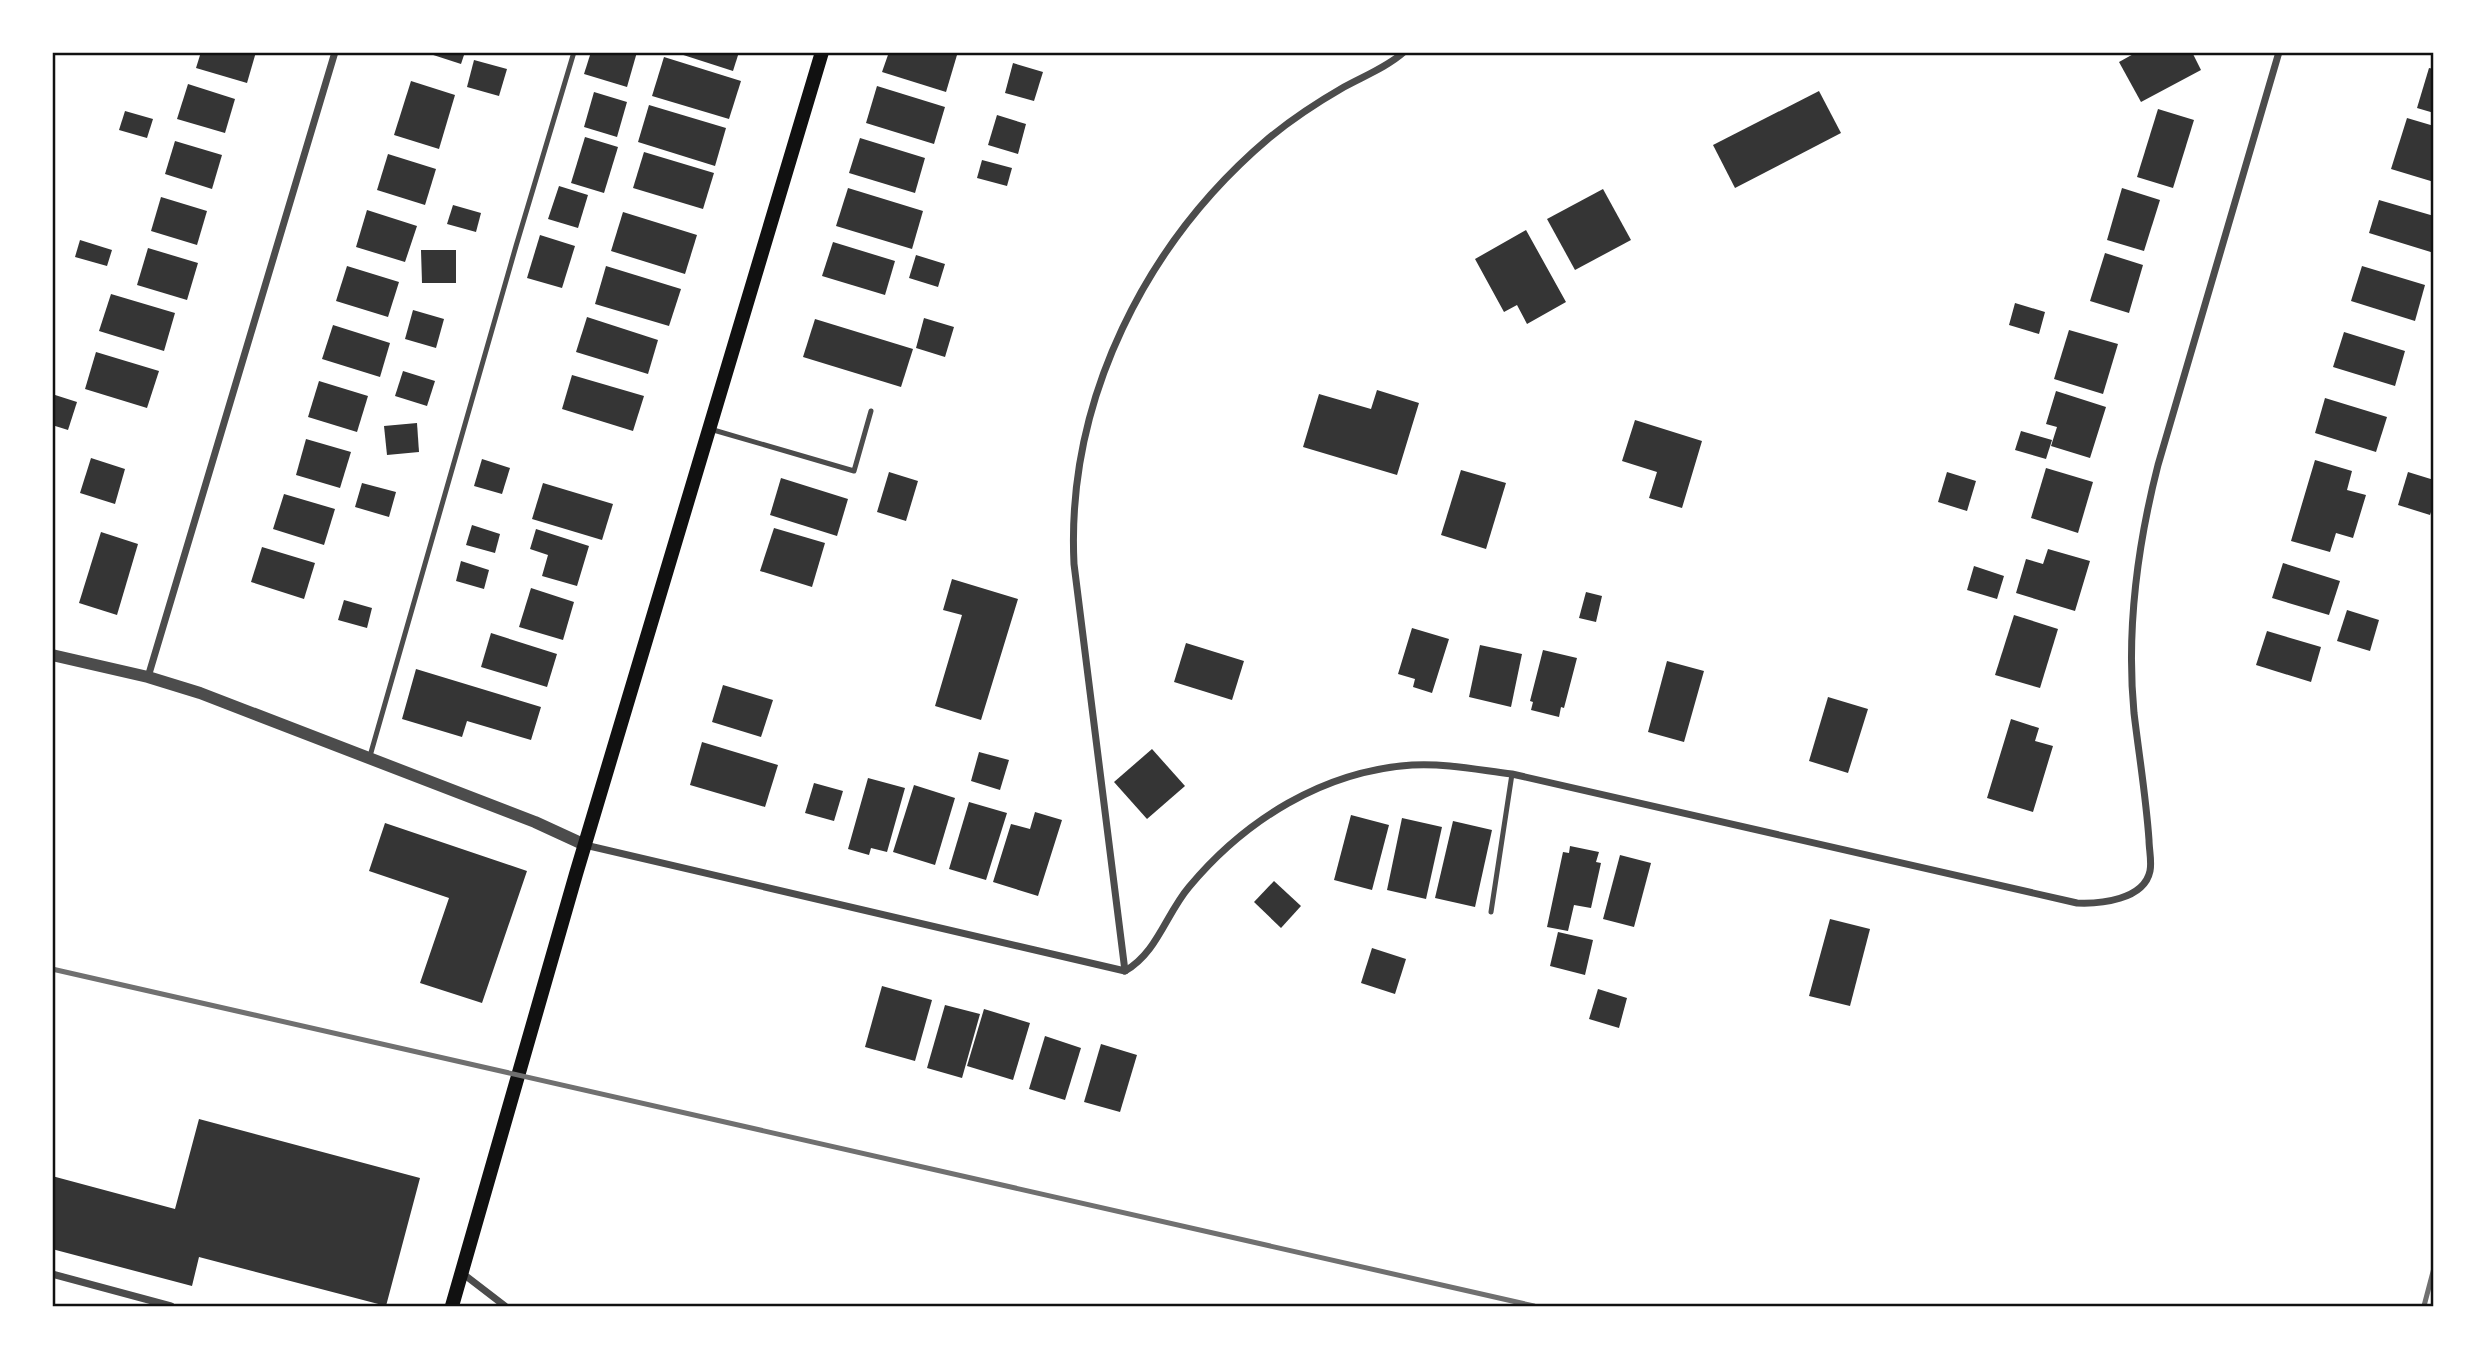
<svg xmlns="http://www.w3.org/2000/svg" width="2486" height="1359" font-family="Spectral,serif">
	<rect width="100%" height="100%" fill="#fff"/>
	<!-- building -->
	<g fill="#353535">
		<path d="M 201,52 L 256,52 L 247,83 L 196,68 Z"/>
		<path d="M 424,52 L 465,52 L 461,64 Z"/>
		<path d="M 591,52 L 637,52 L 627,87 L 584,74 Z"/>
		<path d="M 674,52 L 739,52 L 733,71 Z"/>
		<path d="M 889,52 L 947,52 L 957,55 L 946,92 L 882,72 Z"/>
		<path d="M 2137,52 L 2192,52 L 2201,70 L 2141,102 L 2119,62 Z"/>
		<path d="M 664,57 L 741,81 L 729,119 L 652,96 Z"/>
		<path d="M 474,60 L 507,69 L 499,96 L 467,87 Z"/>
		<path d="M 1013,63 L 1043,72 L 1034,101 L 1005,93 Z"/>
		<path d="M 2429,68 L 2434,69 L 2434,113 L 2417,108 Z"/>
		<path d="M 411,81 L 455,95 L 439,149 L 394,135 Z"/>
		<path d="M 188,84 L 235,99 L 225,133 L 177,119 Z"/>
		<path d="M 877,86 L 945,107 L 934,144 L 866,123 Z"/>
		<path d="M 1819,91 L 1841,133 L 1735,188 L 1713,145 Z"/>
		<path d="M 594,92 L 627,102 L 617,137 L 584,127 Z"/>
		<path d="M 649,105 L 726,128 L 715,166 L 638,142 Z"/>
		<path d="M 2158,109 L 2194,120 L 2173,188 L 2137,177 Z"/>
		<path d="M 125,111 L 153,119 L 147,138 L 119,130 Z"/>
		<path d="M 997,115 L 1026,124 L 1018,154 L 988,145 Z"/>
		<path d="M 2407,118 L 2434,126 L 2434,182 L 2391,169 Z"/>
		<path d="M 585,137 L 618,147 L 604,193 L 571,183 Z"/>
		<path d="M 860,138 L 925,158 L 915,193 L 849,173 Z"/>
		<path d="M 175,141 L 222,155 L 212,189 L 165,174 Z"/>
		<path d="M 644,152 L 714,173 L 703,209 L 633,188 Z"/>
		<path d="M 388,154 L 436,169 L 425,205 L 377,190 Z"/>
		<path d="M 982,160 L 1012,168 L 1007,186 L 977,178 Z"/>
		<path d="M 559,186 L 588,195 L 578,228 L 548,219 Z"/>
		<path d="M 848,188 L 923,211 L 912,249 L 836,226 Z"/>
		<path d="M 2122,188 L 2160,200 L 2144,251 L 2107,240 Z"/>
		<path d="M 1603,189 L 1631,240 L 1575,270 L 1547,219 Z"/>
		<path d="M 161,197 L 207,211 L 197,245 L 151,231 Z"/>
		<path d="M 2379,200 L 2434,216 L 2434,253 L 2369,233 Z"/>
		<path d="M 453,205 L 481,213 L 476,232 L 447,224 Z"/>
		<path d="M 367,210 L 417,226 L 405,262 L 356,247 Z"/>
		<path d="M 623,212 L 697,235 L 685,274 L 611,251 Z"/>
		<path d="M 1526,230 L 1566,302 L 1527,324 L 1517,305 L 1504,312 L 1475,259 Z"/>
		<path d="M 540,235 L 575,246 L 562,288 L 527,278 Z"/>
		<path d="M 80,240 L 112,250 L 107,266 L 75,257 Z"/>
		<path d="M 833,242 L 895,261 L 885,295 L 822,276 Z"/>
		<path d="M 148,248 L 198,263 L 187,300 L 137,285 Z"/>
		<path d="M 421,250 L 456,250 L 456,283 L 422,283 Z"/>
		<path d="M 2105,253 L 2143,265 L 2129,313 L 2090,301 Z"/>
		<path d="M 916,255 L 945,264 L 938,287 L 909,278 Z"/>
		<path d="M 347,266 L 399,282 L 388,317 L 336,301 Z"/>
		<path d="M 606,266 L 681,289 L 669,326 L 595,304 Z"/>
		<path d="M 2362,266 L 2425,285 L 2415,321 L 2351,301 Z"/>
		<path d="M 111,294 L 175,313 L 164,351 L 99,331 Z"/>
		<path d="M 2015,303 L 2045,312 L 2039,334 L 2009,325 Z"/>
		<path d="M 413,310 L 444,319 L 436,348 L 405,339 Z"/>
		<path d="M 587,317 L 658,340 L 648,374 L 576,352 Z"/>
		<path d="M 924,318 L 954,327 L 945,357 L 916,348 Z"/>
		<path d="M 815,319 L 913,349 L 901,387 L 803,357 Z"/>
		<path d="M 333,325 L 390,343 L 380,377 L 322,359 Z"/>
		<path d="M 2069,330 L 2118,344 L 2103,394 L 2054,379 Z"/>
		<path d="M 2344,332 L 2405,351 L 2395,386 L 2333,367 Z"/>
		<path d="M 96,352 L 159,371 L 147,408 L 85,389 Z"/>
		<path d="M 403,371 L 435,381 L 427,406 L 395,396 Z"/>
		<path d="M 572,375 L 644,396 L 633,431 L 562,409 Z"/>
		<path d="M 319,381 L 368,396 L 357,432 L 308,417 Z"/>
		<path d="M 1377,390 L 1419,403 L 1397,475 L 1303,447 L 1319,394 L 1371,409 Z"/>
		<path d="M 2056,391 L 2106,407 L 2090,458 L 2051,446 L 2057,427 L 2046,424 Z"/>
		<path d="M 52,394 L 77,402 L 68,430 L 52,425 Z"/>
		<path d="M 2325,398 L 2387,417 L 2376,452 L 2315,433 Z"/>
		<path d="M 1635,420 L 1702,441 L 1682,508 L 1649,498 L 1657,472 L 1622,461 Z"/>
		<path d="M 417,423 L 419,452 L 387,455 L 384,426 Z"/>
		<path d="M 2021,431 L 2052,440 L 2046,459 L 2015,450 Z"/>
		<path d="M 306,439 L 351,452 L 340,488 L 296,475 Z"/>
		<path d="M 91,458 L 125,469 L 115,504 L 80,493 Z"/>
		<path d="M 482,459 L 510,468 L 502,494 L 474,486 Z"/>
		<path d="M 2315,460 L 2352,471 L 2347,490 L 2366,495 L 2353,538 L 2336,533 L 2330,552 L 2291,541 Z"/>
		<path d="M 2046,468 L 2093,482 L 2078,533 L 2031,518 Z"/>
		<path d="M 1461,470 L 1506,483 L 1486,549 L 1441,535 Z"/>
		<path d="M 889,472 L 918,481 L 906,521 L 877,512 Z"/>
		<path d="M 1947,472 L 1976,481 L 1967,511 L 1938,502 Z"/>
		<path d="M 2408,472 L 2434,480 L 2434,503 L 2430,515 L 2398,505 Z"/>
		<path d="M 781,478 L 848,499 L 837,536 L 770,515 Z"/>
		<path d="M 362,483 L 396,492 L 389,517 L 355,507 Z"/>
		<path d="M 543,483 L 613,504 L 602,540 L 532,519 Z"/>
		<path d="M 284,494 L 335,509 L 324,545 L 273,529 Z"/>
		<path d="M 472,525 L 500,534 L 495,553 L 466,545 Z"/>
		<path d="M 774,528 L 825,543 L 812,587 L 760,571 Z"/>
		<path d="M 536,529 L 589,546 L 577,586 L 542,576 L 548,555 L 530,549 Z"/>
		<path d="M 101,532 L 138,544 L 117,615 L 79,603 Z"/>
		<path d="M 262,547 L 315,563 L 304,599 L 251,582 Z"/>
		<path d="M 2048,549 L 2090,561 L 2075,611 L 2016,593 L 2026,559 L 2043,564 Z"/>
		<path d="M 461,561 L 489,570 L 484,589 L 456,581 Z"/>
		<path d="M 2283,563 L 2340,581 L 2329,615 L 2272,598 Z"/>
		<path d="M 1974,566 L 2004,576 L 1997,599 L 1967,590 Z"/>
		<path d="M 952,579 L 1018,599 L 981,720 L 935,706 L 962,615 L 943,610 Z"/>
		<path d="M 531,588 L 574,602 L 563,640 L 519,627 Z"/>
		<path d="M 1586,592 L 1602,596 L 1596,622 L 1579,618 Z"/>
		<path d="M 344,600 L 372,608 L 367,628 L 338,620 Z"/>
		<path d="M 2347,610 L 2379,620 L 2370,651 L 2337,641 Z"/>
		<path d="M 2014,615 L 2058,629 L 2040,688 L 1995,675 Z"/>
		<path d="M 1412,628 L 1449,639 L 1432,693 L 1413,687 L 1415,679 L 1398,674 Z"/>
		<path d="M 2267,631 L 2321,647 L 2311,682 L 2256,665 Z"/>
		<path d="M 491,633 L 557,654 L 547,687 L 481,667 Z"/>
		<path d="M 1186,643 L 1244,661 L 1232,700 L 1174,682 Z"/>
		<path d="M 1480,645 L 1522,654 L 1511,707 L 1469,697 Z"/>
		<path d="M 1543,650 L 1577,658 L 1564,708 L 1561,707 L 1559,717 L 1531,710 L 1533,702 L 1530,701 Z"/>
		<path d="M 1667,661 L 1704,671 L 1684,742 L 1648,732 Z"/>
		<path d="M 416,669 L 541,707 L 531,740 L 467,721 L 462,737 L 402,719 Z"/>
		<path d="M 723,685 L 773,700 L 761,737 L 712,722 Z"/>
		<path d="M 1828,697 L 1868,709 L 1848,773 L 1809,761 Z"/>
		<path d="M 2011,719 L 2039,728 L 2035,741 L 2053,746 L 2033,812 L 1987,798 Z"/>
		<path d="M 702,742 L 778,765 L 765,807 L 690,785 Z"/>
		<path d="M 1152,749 L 1185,786 L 1147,819 L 1114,782 Z"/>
		<path d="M 979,752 L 1009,760 L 1000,790 L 971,781 Z"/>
		<path d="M 868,778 L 905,788 L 887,852 L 871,848 L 869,855 L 848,849 Z"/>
		<path d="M 814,783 L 843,791 L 834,821 L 805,813 Z"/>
		<path d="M 914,785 L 955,798 L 935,865 L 893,852 Z"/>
		<path d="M 969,802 L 1007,813 L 986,880 L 949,869 Z"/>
		<path d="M 1035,812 L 1062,820 L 1038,896 L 993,882 L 1011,824 L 1030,829 Z"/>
		<path d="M 1351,815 L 1389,825 L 1372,890 L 1334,880 Z"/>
		<path d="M 1402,818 L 1442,827 L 1426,899 L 1387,890 Z"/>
		<path d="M 1453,821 L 1492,830 L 1475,907 L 1435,898 Z"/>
		<path d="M 385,823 L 527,871 L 482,1003 L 420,983 L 449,898 L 369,871 Z"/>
		<path d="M 1570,846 L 1599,852 L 1596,862 L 1601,863 L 1591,908 L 1574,905 L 1568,931 L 1547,927 L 1563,852 L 1569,853 Z"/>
		<path d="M 1620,855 L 1651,863 L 1634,927 L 1603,919 Z"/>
		<path d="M 1274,881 L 1301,906 L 1281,928 L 1254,902 Z"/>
		<path d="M 1830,919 L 1870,929 L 1850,1006 L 1809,996 Z"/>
		<path d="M 1558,932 L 1593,940 L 1585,975 L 1550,966 Z"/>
		<path d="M 1372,948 L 1406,959 L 1395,994 L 1361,983 Z"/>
		<path d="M 882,986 L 932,1000 L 915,1061 L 865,1047 Z"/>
		<path d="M 1598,989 L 1627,998 L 1619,1028 L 1589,1019 Z"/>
		<path d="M 945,1005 L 980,1014 L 962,1078 L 927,1068 Z"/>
		<path d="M 984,1009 L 1030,1023 L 1013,1080 L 967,1066 Z"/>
		<path d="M 1045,1036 L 1081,1048 L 1065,1100 L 1029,1089 Z"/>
		<path d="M 1101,1044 L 1137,1055 L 1120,1112 L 1084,1102 Z"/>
		<path d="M 199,1119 L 420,1178 L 386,1306 L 199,1257 L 192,1286 L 52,1249 L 52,1176 L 175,1209 Z"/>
	</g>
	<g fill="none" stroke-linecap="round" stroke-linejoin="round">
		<!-- service -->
		<g stroke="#4c4c4c" stroke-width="5">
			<path d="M 710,429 L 854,471 L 871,411"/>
			<path d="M 370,756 L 516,246 L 574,52"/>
			<path d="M 1491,912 L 1512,774"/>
		</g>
		<!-- minor -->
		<g stroke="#4c4c4c" stroke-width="7">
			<path d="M 148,677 L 335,52"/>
			<path d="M 585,845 L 1125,971 C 1157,953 1166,914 1189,887 C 1245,820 1323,771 1412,765 C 1445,763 1479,770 1512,774 L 2077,903 C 2100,904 2144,900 2150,871 C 2152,862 2149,849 2149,840 C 2146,797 2139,755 2134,713 C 2126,629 2137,547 2158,465 L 2279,52"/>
			<path d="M 1125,971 L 1074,564 C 1066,400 1146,242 1269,138 C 1292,119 1318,102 1344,87 C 1364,76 1387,67 1404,52"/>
			<path d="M 462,1273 L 505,1306"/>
			<path d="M 52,1274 L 171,1306"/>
		</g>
		<!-- tertiary -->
		<path stroke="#4c4c4c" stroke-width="12" d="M 52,655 L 148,677 L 200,693 L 535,822 L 585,845"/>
		<!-- secondary -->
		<path stroke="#111" stroke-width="14" d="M 452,1306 L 576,874 L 822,52"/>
		<!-- rail -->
		<g stroke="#707070" stroke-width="5">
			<path d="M 52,969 L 1534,1306"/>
			<path d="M 2424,1306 L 2434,1268"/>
		</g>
	</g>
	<!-- border -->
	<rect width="2486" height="1359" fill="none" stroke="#ffffff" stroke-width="108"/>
	<rect x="54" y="54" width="2378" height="1251" fill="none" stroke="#111" stroke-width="2.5"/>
</svg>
